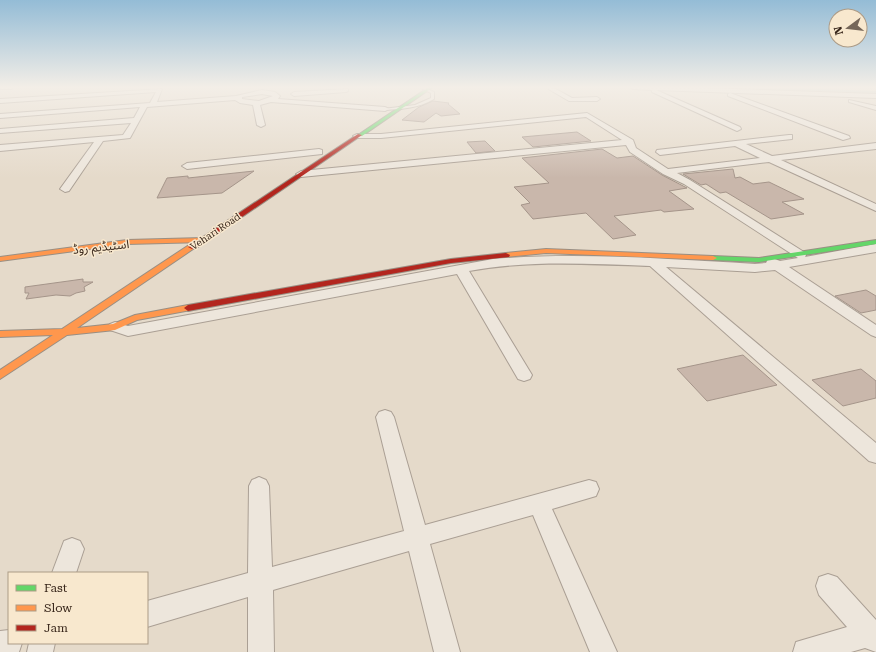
<svg xmlns="http://www.w3.org/2000/svg" width="876" height="652" font-family="'Roboto Serif','Noto Sans Arabic',serif">
	<rect width="100%" height="100%" fill="#e5daca"/>
	<g fill="none" stroke-linecap="round" stroke-linejoin="round">
		<!-- canal -->
		<path fill="#b6c9bc" fill-rule="evenodd" d="M 725,87 L 775,87 L 876,91 L 876,95 L 729,89 Z"/>
	</g>
	<!-- building -->
	<g fill="#c9b7ab" stroke="#a5958a">
		<path d="M 433,101 L 449,103 L 448,104 L 460,114 L 441,116 L 436,113 L 424,122 L 402,120 L 419,107 Z"/>
		<path d="M 577,132 L 591,141 L 533,147 L 522,137 Z"/>
		<path d="M 485,141 L 495,151 L 476,153 L 467,142 Z"/>
		<path d="M 602,149 L 617,158 L 633,156 L 662,175 L 687,188 L 669,191 L 694,209 L 664,212 L 661,210 L 614,216 L 636,235 L 613,239 L 586,213 L 533,219 L 521,205 L 530,203 L 514,187 L 549,183 L 522,158 Z"/>
		<path d="M 733,169 L 735,178 L 740,177 L 753,184 L 769,182 L 804,199 L 782,202 L 804,214 L 771,219 L 726,192 L 720,193 L 706,184 L 701,185 L 683,174 Z"/>
		<path d="M 254,171 L 222,193 L 157,198 L 167,178 L 188,176 L 188,178 Z"/>
		<path d="M 83,279 L 83,282 L 93,282 L 84,287 L 85,291 L 76,293 L 70,296 L 56,295 L 26,299 L 29,293 L 25,293 L 25,287 Z"/>
		<path d="M 866,290 L 876,296 L 876,310 L 861,313 L 835,296 Z"/>
		<path d="M 743,355 L 777,385 L 707,401 L 677,369 Z"/>
		<path d="M 861,369 L 876,381 L 876,398 L 843,406 L 812,380 Z"/>
	</g>
	<g fill="none" stroke-linecap="round" stroke-linejoin="round">
		<!-- lane casing -->
		<g stroke="#aa9f94" stroke-width="2">
			<path id="lane" d="M 419,87 L 422,87 L 434,92 L 434,99 C 419,108 402,109 385,110 L 383,109 L 415,105 L 431,98 L 431,93 Z"/>
		</g>
		<!-- street casing -->
		<g stroke="#aa9f94" stroke-width="2">
			<g id="street">
				<path d="M 0,87 L 14,87 L 11,89 L 0,89 Z"/>
				<path d="M 545,87 L 552,87 L 572,98 L 597,97 L 600,99 L 597,101 L 569,101 Z"/>
				<path d="M 630,87 L 676,87 L 876,94 L 876,98 L 656,90 L 740,127 L 741,129 L 737,131 L 652,92 L 652,90 L 633,89 Z"/>
				<path d="M 162,89 L 157,102 L 236,96 L 262,90 L 275,92 L 280,96 L 278,99 L 385,107 L 389,109 L 385,111 L 271,102 L 260,105 L 265,125 L 261,127 L 257,125 L 253,105 L 240,103 L 235,100 L 147,107 L 130,138 L 103,141 L 69,191 L 65,192 L 60,189 L 94,142 L 0,151 L 0,145 L 123,135 L 131,123 L 0,133 L 0,129 L 134,118 L 140,107 L 0,118 L 0,114 L 150,103 L 156,92 L 0,103 L 0,99 ZM 262,94 L 273,96 L 259,101 L 242,99 L 242,97 Z"/>
				<path d="M 348,89 L 348,91 L 346,92 L 294,96 L 291,94 L 294,92 Z"/>
				<path d="M 730,93 L 849,136 L 850,138 L 843,140 L 728,96 L 728,94 Z"/>
				<path d="M 849,100 L 876,106 L 876,110 L 849,102 Z"/>
				<path d="M 587,113 L 633,140 L 636,148 L 668,169 L 760,158 L 735,146 L 660,155 L 656,152 L 657,150 L 789,135 L 792,135 L 792,139 L 746,144 L 772,156 L 876,143 L 876,149 L 781,160 L 876,204 L 876,211 L 769,162 L 677,173 L 690,180 L 804,252 L 806,255 L 805,257 L 876,244 L 876,252 L 789,267 L 876,325 L 876,337 L 871,335 L 775,270 L 755,272 L 666,267 L 876,443 L 876,463 L 869,461 L 650,266 C 589,264 529,260 469,271 L 532,375 L 530,379 L 524,381 L 518,379 L 457,274 L 128,336 L 110,330 L 107,327 L 110,324 L 115,322 L 128,326 L 493,259 C 580,252 668,259 755,264 L 766,263 L 768,259 L 772,258 L 780,261 L 798,258 L 684,184 L 663,174 L 630,152 L 626,145 L 301,177 L 296,174 L 301,171 L 622,140 L 586,117 L 381,138 L 357,138 L 353,136 L 357,134 L 381,134 Z"/>
				<path d="M 319,149 L 322,150 L 322,154 L 187,169 L 182,166 L 187,163 Z"/>
				<path d="M 385,410 L 391,412 L 394,417 L 425,525 L 589,480 L 596,482 L 599,489 L 596,496 L 552,509 L 617,652 L 590,652 L 533,515 L 430,544 L 460,652 L 434,652 L 409,551 L 273,590 L 274,652 L 248,652 L 248,597 L 147,627 L 147,601 L 248,573 L 249,486 L 252,480 L 259,477 L 266,480 L 269,486 L 272,567 L 404,531 L 376,417 L 379,412 Z"/>
				<path d="M 72,538 L 80,541 L 84,549 L 76,573 L 52,573 L 64,541 Z"/>
				<path d="M 828,574 L 837,577 L 876,620 L 876,652 L 865,648 L 851,652 L 793,652 L 796,642 L 847,627 L 819,595 L 816,586 L 819,577 Z"/>
				<path d="M 9,630 L 9,643 L 22,643 L 19,652 L 0,652 L 0,631 Z"/>
				<path d="M 29,643 L 55,643 L 53,652 L 27,652 Z"/>
			</g>
		</g>
		<!-- fast casing -->
		<g stroke="#998f84" stroke-width="2">
			<g id="fast">
				<path d="M 429,87 L 433,87 L 362,136 L 358,135 Z"/>
				<path d="M 876,240 L 876,244 L 759,262 L 713,260 L 709,258 L 713,256 L 759,258 Z"/>
			</g>
		</g>
		<!-- slow casing -->
		<g stroke="#998f84" stroke-width="2">
			<g id="slow">
				<path d="M 203,238 L 206,238 L 206,242 L 127,244 L 0,261 L 0,257 L 127,240 Z"/>
				<path d="M 189,245 L 192,245 L 196,247 L 77,328 L 113,324 L 135,315 L 188,305 L 191,306 L 192,308 L 191,310 L 137,320 L 115,330 L 67,335 L 0,379 L 0,370 L 53,335 L 0,337 L 0,331 L 62,329 Z"/>
				<path d="M 546,249 L 713,256 L 717,258 L 713,260 L 546,253 L 506,257 L 502,255 L 506,253 Z"/>
			</g>
		</g>
		<!-- jam casing -->
		<g stroke="#998f84" stroke-width="2">
			<g id="jam">
				<path d="M 358,134 L 362,135 L 195,249 L 192,249 L 188,247 Z"/>
				<path d="M 506,253 L 510,255 L 509,257 L 451,263 L 188,311 L 184,308 L 188,305 L 451,259 Z"/>
			</g>
		</g>
		<!-- lane -->
		<use href="#lane" fill="#ede6dc" fill-rule="evenodd"/>
		<!-- street -->
		<use href="#street" fill="#ede6dc" fill-rule="evenodd"/>
		<!-- fast -->
		<use href="#fast" fill="#63d668" fill-rule="evenodd"/>
		<!-- slow -->
		<use href="#slow" fill="#ff974d" fill-rule="evenodd"/>
		<!-- jam -->
		<use href="#jam" fill="#b3261e" fill-rule="evenodd"/>
	</g>
	<!-- sky -->
	<linearGradient id="sky" x2="0" y2="1"><stop stop-color="#94bcd6"/><stop offset="0.49" stop-color="#f3eee7"/><stop offset="1" stop-color="#f3eee7" stop-opacity="0"/></linearGradient>
	<rect width="876" height="178" fill="url(#sky)"/>
	<g text-anchor="middle" stroke-width="3" stroke-linejoin="round" paint-order="stroke">
		<!-- far-street labels -->
		<g font-size="10" fill="#39271b" stroke="#f8e8ce">
			<text transform="translate(215 231) rotate(-34)" y="4">Vehari Road</text>
		</g>
		<!-- street labels -->
		<g font-size="12" fill="#39271b" stroke="#f8e8ce">
			<text transform="translate(101 247) rotate(-6)" y="4">اسٹیڈیم روڈ</text>
		</g>
	</g>
	<!-- legend -->
	<rect x="8" y="572" width="140" height="72" fill="#f8e8ce" stroke="#ac9b86"/>
	<rect x="16" y="585" width="20" height="6" fill="#63d668" stroke="#ac9b86"/>
	<text x="44" y="592" font-size="12" fill="#39271b">Fast</text>
	<rect x="16" y="605" width="20" height="6" fill="#ff974d" stroke="#ac9b86"/>
	<text x="44" y="612" font-size="12" fill="#39271b">Slow</text>
	<rect x="16" y="625" width="20" height="6" fill="#b3261e" stroke="#ac9b86"/>
	<text x="44" y="632" font-size="12" fill="#39271b">Jam</text>
	<!-- north arrow -->
	<g transform="translate(848 28) rotate(255)"><circle r="19" fill="#f8e8ce" stroke="#ac9b86"/>
	<path d="M0-3L7 15L0 10L-7 15Z" fill="#756658"/>
	<text y="-6" font-size="11" font-weight="bold" text-anchor="middle" fill="#39271b">N</text>
	</g>
</svg>
